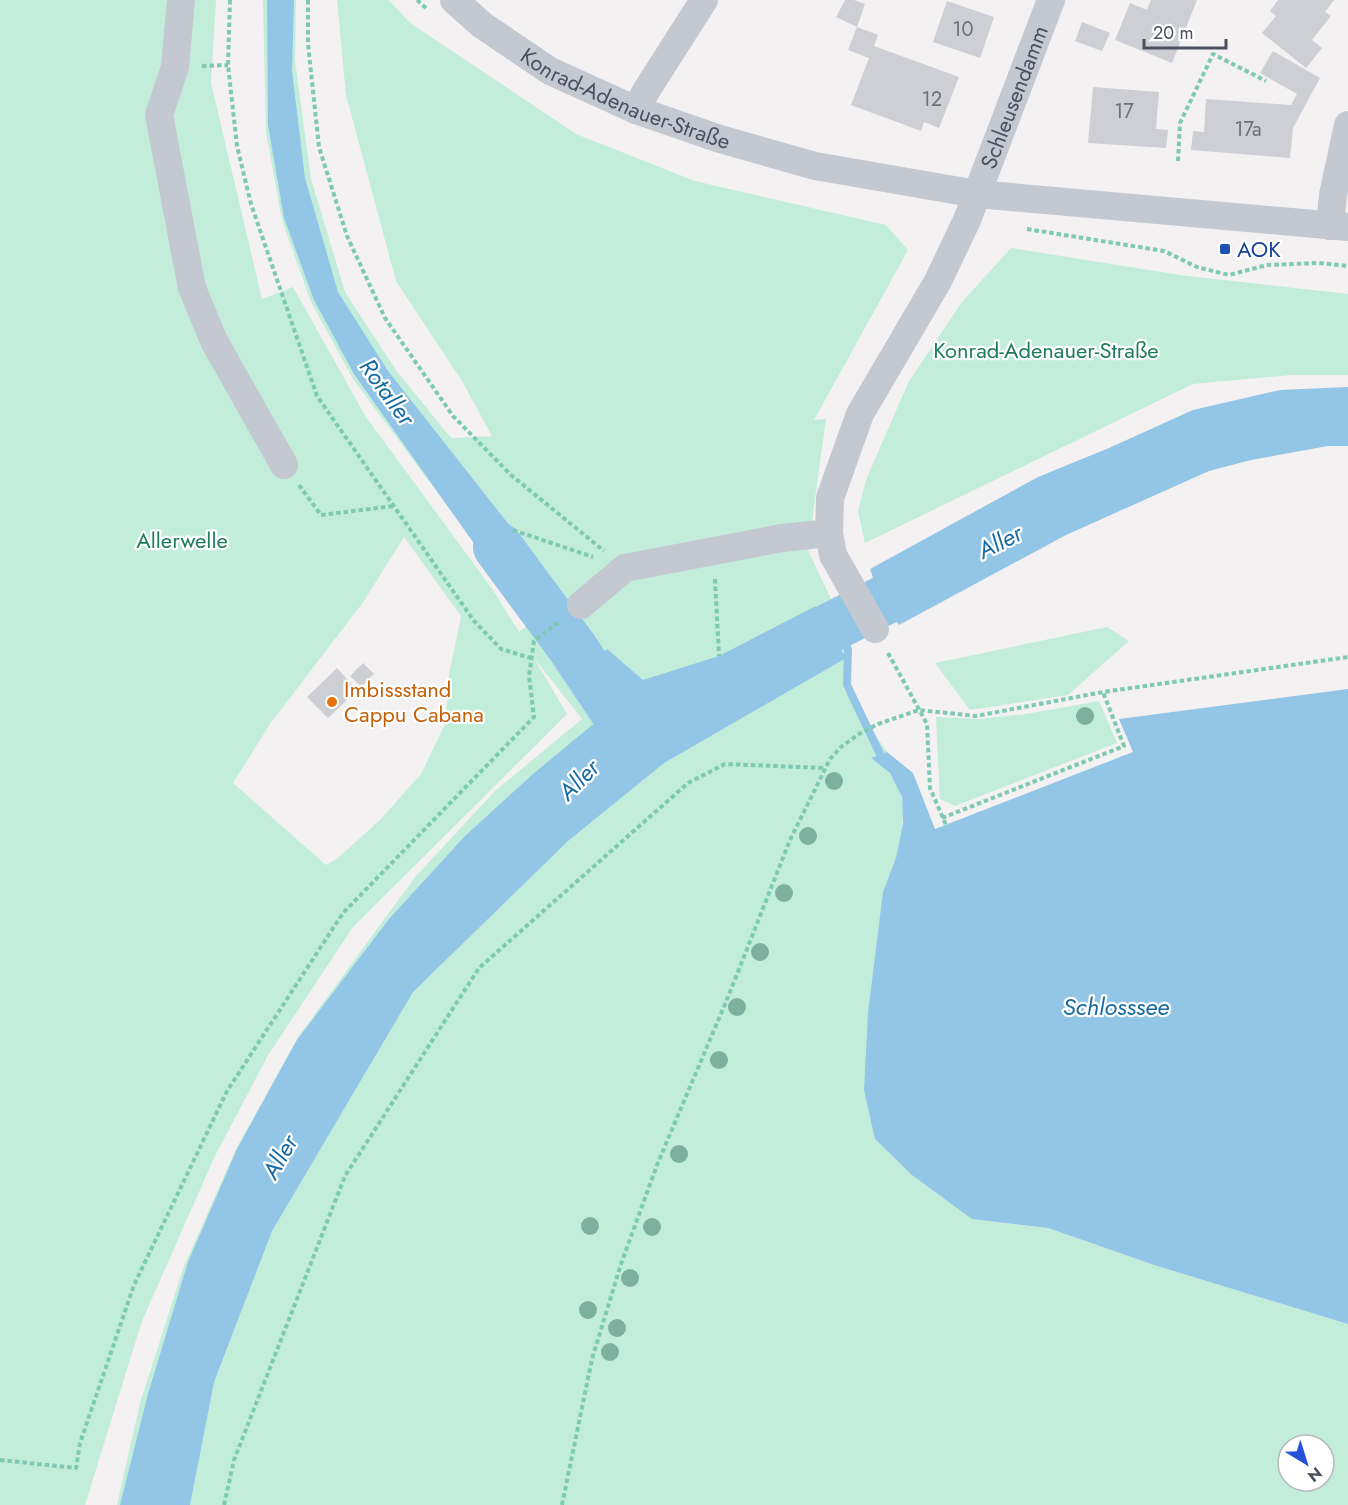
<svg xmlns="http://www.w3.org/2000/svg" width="1348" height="1505" font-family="Jost,sans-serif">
	<rect width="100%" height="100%" fill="#f3f1f1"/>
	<!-- green -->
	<g fill="#c3eddb" fill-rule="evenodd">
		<path d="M 0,0 L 216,0 L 211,83 L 262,299 L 293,287 L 366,417 L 493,590 L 519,632 L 533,621 L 353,379 L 311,302 L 282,220 L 266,132 L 263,0 L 296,0 L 295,60 L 311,179 L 345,292 L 396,370 L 451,438 L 492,436 L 462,381 L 396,281 L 346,95 L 337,0 L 389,0 L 410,23 L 576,134 L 695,181 L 886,225 L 908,250 L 814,420 L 826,419 L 808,550 L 850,640 L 843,689 L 887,752 L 872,759 C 878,763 886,768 890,774 C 910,799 902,829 896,858 L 972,1219 L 1048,1228 L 1157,1266 L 1348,1324 L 1348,1505 L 117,1505 L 140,1403 L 184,1266 L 236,1149 L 298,1037 L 416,876 L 495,791 L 582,719 L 534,658 L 567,714 L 353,927 L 267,1057 L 214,1158 L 142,1321 L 85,1505 L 0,1505 ZM 404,537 L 461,616 L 449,674 L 445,724 L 421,774 L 380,820 L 338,858 L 326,865 L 233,783 L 270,724 L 364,601 ZM 1288,1445 L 1324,1445 L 1324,1481 L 1288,1481 Z"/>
		<path d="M 1011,248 L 1180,275 L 1348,294 L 1348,375 L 1291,375 L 1193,384 L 865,543 L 858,511 L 866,480 L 908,383 L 962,302 Z"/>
		<path d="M 1107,627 L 1129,641 L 1068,695 L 970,710 L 935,663 Z"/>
		<path d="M 1099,701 L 1117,743 L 955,806 L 940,799 L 936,717 L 980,719 L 1026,714 Z"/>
	</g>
	<!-- water -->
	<g fill="#93c5e6">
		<path d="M 267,0 L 294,0 L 292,71 L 305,178 L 338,292 L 388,371 L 558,587 L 524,614 L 354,374 L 314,300 L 284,218 L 268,125 Z"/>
		<path d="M 1348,387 L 1348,446 L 1328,446 L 1251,460 L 1209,471 L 1066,535 L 899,625 L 892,616 L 883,619 L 864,584 L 873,578 L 870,569 L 1038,477 L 1109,448 L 1193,410 L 1280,390 Z"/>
		<path d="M 816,606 L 846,658 L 664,763 L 568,841 L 413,992 L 272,1231 L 214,1382 L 190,1505 L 120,1505 L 148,1394 L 188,1262 L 237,1149 L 297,1040 L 389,919 L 465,836 L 533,774 L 597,721 L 575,682 L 607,649 L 643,680 L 719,656 Z"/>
		<path d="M 1348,689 L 1348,1324 L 1157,1266 L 1048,1228 L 972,1219 L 912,1175 L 875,1139 L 864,1090 L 868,1013 L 883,892 L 896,858 L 903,823 L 902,797 L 890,773 L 871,758 L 887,752 L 913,773 L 935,829 L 1133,752 L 1119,719 Z"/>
	</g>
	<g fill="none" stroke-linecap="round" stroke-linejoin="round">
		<!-- stream -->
		<path stroke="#93c5e6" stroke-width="8" d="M 838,624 L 848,650 L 847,685 L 880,754"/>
		<!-- river -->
		<g stroke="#93c5e6" stroke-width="50">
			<path d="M 498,547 L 572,647 L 625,726"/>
			<path d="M 769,659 L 912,586"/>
		</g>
	</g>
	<!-- building -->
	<g fill="#cecfd5">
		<path d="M 845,0 L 854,0 L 865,4 L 857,27 L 836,17 Z"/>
		<path d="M 1151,0 L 1197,0 L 1172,63 L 1115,40 L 1130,3 L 1147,10 Z"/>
		<path d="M 1278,0 L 1334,0 L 1325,12 L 1331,16 L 1312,40 L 1322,48 L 1306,68 L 1262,33 L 1276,16 L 1270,11 Z"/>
		<path d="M 947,1 L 994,17 L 980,58 L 933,42 Z"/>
		<path d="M 1082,22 L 1110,33 L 1102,51 L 1075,41 Z"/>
		<path d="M 857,27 L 878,35 L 874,46 L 959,77 L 939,128 L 924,122 L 921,131 L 851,105 L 869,58 L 848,50 Z"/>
		<path d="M 1273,51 L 1320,78 L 1293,128 L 1290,158 L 1191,150 L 1193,131 L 1204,132 L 1206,99 L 1291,105 L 1297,94 L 1260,73 Z"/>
		<path d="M 1093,87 L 1159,92 L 1156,129 L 1168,130 L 1166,148 L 1088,143 Z"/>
		<path d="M 363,663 L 374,674 L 361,687 L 350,676 Z"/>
		<path d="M 337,668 L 357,690 L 328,718 L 307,697 Z"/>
	</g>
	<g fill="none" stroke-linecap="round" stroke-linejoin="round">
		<!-- path -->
		<g stroke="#7dc9b2" stroke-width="4" stroke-dasharray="4.5 3" stroke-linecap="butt">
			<path d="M 230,0 L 228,65 L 237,146 L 251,204 L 317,396 L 474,621 L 501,649 L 531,658"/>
			<path d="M 308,0 L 308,44 L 319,147 L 347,236 L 385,318 L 453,416 L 511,475 L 604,551"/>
			<path d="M 417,0 L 426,8"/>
			<path d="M 202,66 L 228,65"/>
			<path d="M 1178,161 L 1180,123 L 1213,54 L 1266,81"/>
			<path d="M 1027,229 L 1164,251 L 1197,267 L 1229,275 L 1267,265 L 1319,263 L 1348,266"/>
			<path d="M 299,485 L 321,515 L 394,506"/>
			<path d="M 513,530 L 593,557"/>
			<path d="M 715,579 L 719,656"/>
			<path d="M 888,653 L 927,724 L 930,788 L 946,825"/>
			<path d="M 942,818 L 1124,746 L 1103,692"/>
			<path d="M 0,1460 L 76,1468 L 80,1443 L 134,1285 L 227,1091 L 343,913 L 534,717 L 529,676 L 534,641 L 559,622"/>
			<path d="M 224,1505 L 234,1460 L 345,1176 L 479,968 L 688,783 L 725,764 L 825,768"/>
			<path d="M 562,1505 L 592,1359 L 621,1264 L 657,1165 L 728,997 L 790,840 L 830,759 L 841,747 L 859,734 L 878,724 L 919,710 L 976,716 L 1103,692 L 1348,657"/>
		</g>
		<!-- minor -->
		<g stroke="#c3c8d1" stroke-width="28">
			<path d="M 181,0 L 175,67 L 159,115 L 192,288 L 214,341 L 284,465"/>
			<path id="s1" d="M 454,0 L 482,25 L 550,71 L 636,110 L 720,139 L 815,166 L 977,194 L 1348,227"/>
			<path d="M 636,110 L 646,91 L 704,0"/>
			<path d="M 1330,226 L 1333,195 L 1348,125"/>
			<path d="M 581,605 L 625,568 L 782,538 L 829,533"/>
			<path id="s2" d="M 875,629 L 833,555 L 829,533 L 830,498 L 860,414 L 938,281 L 967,220 L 1051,0"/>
		</g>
	</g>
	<!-- trees -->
	<g fill="#7eb0a0">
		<circle cx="1085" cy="716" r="9"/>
		<circle cx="834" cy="781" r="9"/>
		<circle cx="808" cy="836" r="9"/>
		<circle cx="784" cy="893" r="9"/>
		<circle cx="760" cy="952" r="9"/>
		<circle cx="737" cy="1007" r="9"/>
		<circle cx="719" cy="1060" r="9"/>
		<circle cx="679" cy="1154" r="9"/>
		<circle cx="590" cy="1226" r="9"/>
		<circle cx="652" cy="1227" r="9"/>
		<circle cx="630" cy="1278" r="9"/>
		<circle cx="588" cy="1310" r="9"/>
		<circle cx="617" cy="1328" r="9"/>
		<circle cx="610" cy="1352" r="9"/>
	</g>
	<!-- markers -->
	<rect fill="#1a4fb4" stroke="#fff" stroke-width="2" x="1219" y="243" width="12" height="12" rx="3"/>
	<circle fill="#e8710a" stroke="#fff" stroke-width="2" cx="332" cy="702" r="6"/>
	<g text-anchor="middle" stroke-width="4.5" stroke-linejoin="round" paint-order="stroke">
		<!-- number labels -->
		<g font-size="20" fill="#6b707b">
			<text x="963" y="36">10</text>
			<text x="932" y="106">12</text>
			<text x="1124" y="118">17</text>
			<text x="1248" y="136">17a</text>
		</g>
		<!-- street labels -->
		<g font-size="22" fill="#4a505d" stroke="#fff">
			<text dy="8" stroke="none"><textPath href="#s1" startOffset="200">Konrad-Adenauer-Straße</textPath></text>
			<text dy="8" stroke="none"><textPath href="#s2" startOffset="585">Schleusendamm</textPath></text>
		</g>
		<!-- transit labels -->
		<g font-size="22" fill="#164399" stroke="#fff" text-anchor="start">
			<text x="1237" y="257">AOK</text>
		</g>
		<!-- park labels -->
		<g font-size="22" fill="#1e7b5e" stroke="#fff">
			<text x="1046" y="358">Konrad-Adenauer-Straße</text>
			<text x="182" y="548">Allerwelle</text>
		</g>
		<!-- food labels -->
		<g font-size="22" fill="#c56008" stroke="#fff" text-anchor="start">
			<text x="344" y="697">Imbissstand<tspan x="344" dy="25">Cappu Cabana</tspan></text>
		</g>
		<!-- water labels -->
		<g font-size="24" font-style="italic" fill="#176ba3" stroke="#fff">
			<text transform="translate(387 392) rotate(54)" y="8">Rotaller</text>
			<text transform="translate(1000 542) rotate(-27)" y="8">Aller</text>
			<text transform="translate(579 780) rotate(-45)" y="8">Aller</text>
			<text x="1116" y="1015">Schlosssee</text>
			<text transform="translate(280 1157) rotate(-60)" y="8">Aller</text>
		</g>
	</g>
	<!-- north arrow -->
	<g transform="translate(1306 1463) rotate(142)"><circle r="28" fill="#ffffff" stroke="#b7b9be" stroke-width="1.5"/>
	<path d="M0-4.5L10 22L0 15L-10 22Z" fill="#2651d8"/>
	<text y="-9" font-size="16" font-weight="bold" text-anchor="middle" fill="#4a505d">N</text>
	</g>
	<!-- scale -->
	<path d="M1144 39v9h82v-9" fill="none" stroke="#4a505d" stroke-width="3"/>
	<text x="1153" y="39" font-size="18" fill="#4a505d" stroke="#ffffff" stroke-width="4.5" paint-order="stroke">20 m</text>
</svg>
